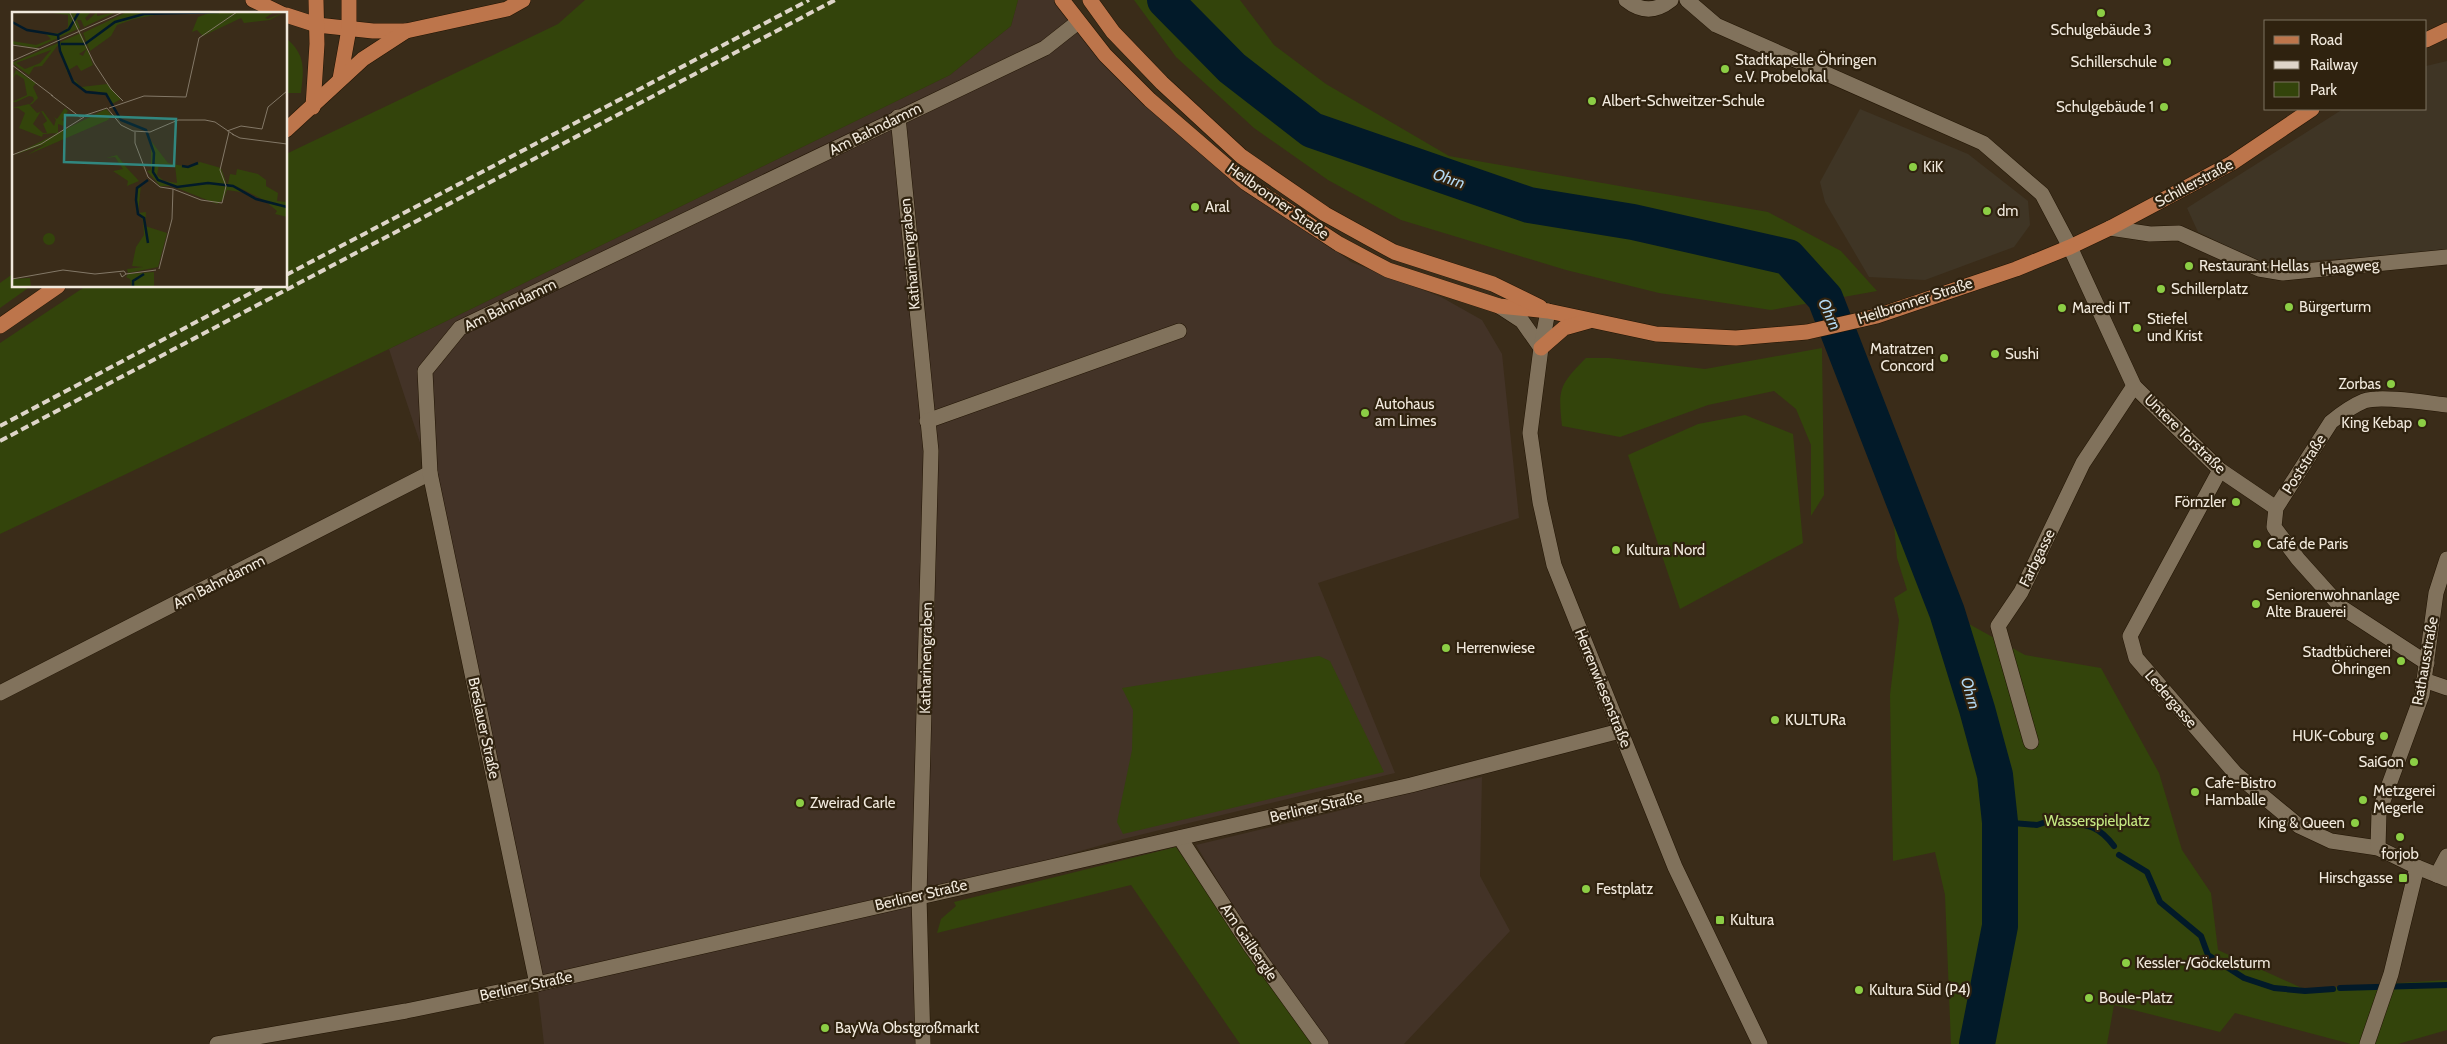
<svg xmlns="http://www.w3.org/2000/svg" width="2447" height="1044" font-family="Cabin,sans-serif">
	<rect width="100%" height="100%" fill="#3a2c19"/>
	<!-- commercial -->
	<g fill="#3f3525">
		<path d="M 2447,61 L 2447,253 L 2261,263 L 2198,232 L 2187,208 L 2343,109 L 2426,109 L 2426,66 Z"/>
		<path d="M 1860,109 L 1968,154 L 2028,201 L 2030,225 L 2014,247 L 1925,280 L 1869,277 L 1825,202 L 1820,182 Z"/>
	</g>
	<!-- industrial -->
	<g fill="#433327">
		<path d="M 1018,0 L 1059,0 L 1078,22 L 1246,183 L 1351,262 L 1441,297 L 1482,320 L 1502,354 L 1519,518 L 1318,583 L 1395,773 L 1123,839 L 919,896 L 923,1044 L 544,1044 L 537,984 L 430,473 L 389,349 L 950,75 L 1011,26 Z"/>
		<path d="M 1482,777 L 1480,876 L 1510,931 L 1404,1044 L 1321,1044 L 1260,951 L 1196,845 L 1338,811 L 1408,792 Z"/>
	</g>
	<!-- green -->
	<g fill="#33440b">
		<path d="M 585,0 L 1018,0 L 1011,26 L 950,75 L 389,349 L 0,534 L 0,343 L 86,286 L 286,286 L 286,154 L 558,24 Z"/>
		<path d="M 1134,0 L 1240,0 L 1274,45 L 1326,84 L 1449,156 L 1768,212 L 1841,251 L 1877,291 L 1771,310 L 1659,293 L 1566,270 L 1401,220 L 1328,180 L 1254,128 L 1176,57 Z"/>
		<path d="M 286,38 C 306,55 304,69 301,93 L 286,93 Z"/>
		<path d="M 14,273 L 14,286 L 31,286 L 0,308 L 0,283 Z"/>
		<path d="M 1822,348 L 1824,495 L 1811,516 L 1811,445 L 1796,409 L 1774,391 L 1708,405 L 1620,437 L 1562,426 C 1558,389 1559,385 1586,358 L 1609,358 L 1705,369 Z"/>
		<path d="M 1745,415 L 1793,434 L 1803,543 L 1680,609 L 1628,455 L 1698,424 Z"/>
		<path d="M 1916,509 L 1960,619 L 2025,655 L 2101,668 L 2159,773 L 2182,850 L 2211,893 L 2218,950 L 2304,989 L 2447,980 L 2447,1030 L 2398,1044 L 2351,1044 L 2235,1013 L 2220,1032 L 2114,1005 L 2107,1044 L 1951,1044 L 1945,895 L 1935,852 L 1893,861 L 1890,695 L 1899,620 L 1894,598 L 1907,590 L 1897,558 L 1893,513 Z"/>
		<path d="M 1319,656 L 1330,661 L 1384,772 L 1123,834 L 1117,822 L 1132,750 L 1133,710 L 1122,688 Z"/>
		<path d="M 1176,847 L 1315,1044 L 1240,1044 L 1131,885 L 937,933 L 941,919 L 956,906 L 954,902 Z"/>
	</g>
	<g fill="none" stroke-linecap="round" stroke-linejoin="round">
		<!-- stream -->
		<g stroke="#021a29" stroke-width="6">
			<path d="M 2000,822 L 2037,825 L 2049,821"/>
			<path d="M 2064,822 C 2089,825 2099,826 2114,846"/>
			<path d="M 2119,855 L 2147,872 L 2160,902 L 2201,936 L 2208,955 L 2244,978 L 2274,988 L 2305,991 L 2333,989"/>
			<path d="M 2340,988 L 2447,985"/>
		</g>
		<!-- river -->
		<path stroke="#021a29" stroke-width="36" d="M 1165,0 L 1232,68 L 1312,130 L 1529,205 L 1633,222 L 1788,257 L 1825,298 L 1947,612 L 1977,709 L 1995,775 L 2000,822 L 2000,926 L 1977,1044"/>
		<!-- minor casing -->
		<g stroke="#211403" stroke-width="16">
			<g id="minor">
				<path d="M 1626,0 C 1641,12 1656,12 1671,0"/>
				<path d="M 1687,0 L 1716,25 L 1983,143 L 2042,194 L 2070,247 L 2134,386 L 2220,470 L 2276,508"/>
				<path d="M 898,117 L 931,451 L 919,896 L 923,1044"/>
				<path d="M 2110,228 L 2150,234 L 2179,233 L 2259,269 L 2283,273 L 2447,257"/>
				<path d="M 1499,306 L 1522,321 L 1541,348"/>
				<path d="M 1548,311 L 1541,348 L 1530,433 L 1540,502 L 1554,565 L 1675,867 L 1760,1044"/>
				<path d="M 927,421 L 1179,331"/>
				<path d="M 2220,470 L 2130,636 L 2136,658 L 2235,773 L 2299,826 L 2331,841 L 2378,848 L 2417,867 L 2447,879"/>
				<path d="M 2427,663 L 2341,607 L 2298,559 L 2274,527 L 2276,508 L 2331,422 C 2341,414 2352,406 2364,401 C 2380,395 2429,403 2447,405"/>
				<path d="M 2424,680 L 2447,688"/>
				<path d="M 0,693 L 430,473"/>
				<path d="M 2031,742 L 1998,626 L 2021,592 L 2083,463 L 2134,386"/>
				<path d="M 1180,838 L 1249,944 L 1321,1044"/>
				<path d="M 2378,848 L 2379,812 L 2422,695 L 2436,593 L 2447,559"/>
				<path d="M 2437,875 L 2447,856"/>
				<path d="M 537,984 L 430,473 L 425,371 L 460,328 L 1045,48 L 1078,22"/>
				<path d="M 217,1044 L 406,1011 L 537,984 L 1411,785 L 1620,731"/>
				<path d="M 2367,1044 L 2391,974 L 2417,867"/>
			</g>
		</g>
		<!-- major casing -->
		<g stroke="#211403" stroke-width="16">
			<g id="major">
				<path d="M 253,0 L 282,14"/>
				<path d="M 1062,0 L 1105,55 L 1150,100 L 1246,183 L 1339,244 L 1388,270 L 1499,306 L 1548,311 L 1656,334 L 1736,338 L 1807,332 L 1877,316 L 2016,269 L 2070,247 L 2110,228 L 2232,163 L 2312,109"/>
				<path d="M 1090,0 L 1113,32 L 1162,83 L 1241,156 L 1325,214 L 1394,252 L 1493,284 L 1540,307"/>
				<path d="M 286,15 L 317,25 L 373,31 L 406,31 L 507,9 L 523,0"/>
				<path d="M 2426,40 L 2447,30"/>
				<path d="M 340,79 L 349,29 L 349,0"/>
				<path d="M 313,107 L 317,44 L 316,0"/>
				<path d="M 286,130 L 363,59 L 406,31"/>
				<path d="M 0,326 L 58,286"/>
				<path d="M 1541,348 L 1564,328 L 1589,321"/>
			</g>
		</g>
		<!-- minor -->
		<use href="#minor" stroke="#81725c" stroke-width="15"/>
		<!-- major -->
		<use href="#major" stroke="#bd754b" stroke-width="15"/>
		<!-- rail -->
		<g stroke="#ded5c9" stroke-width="4" stroke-dasharray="8 4" stroke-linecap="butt">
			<path d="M 286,275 L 809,0"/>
			<path d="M 0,426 L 264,286"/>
			<path d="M 0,441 L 835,0"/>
		</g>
	</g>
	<!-- markers -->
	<g fill="#8cce45" stroke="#2f220f" stroke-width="2">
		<circle cx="2101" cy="13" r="5"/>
		<circle cx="2167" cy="62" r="5"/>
		<circle cx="1725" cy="69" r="5"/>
		<circle cx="1592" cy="101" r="5"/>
		<circle cx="2164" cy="107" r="5"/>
		<circle cx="1913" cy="167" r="5"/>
		<circle cx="1195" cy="207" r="5"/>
		<circle cx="1987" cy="211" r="5"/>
		<circle cx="2189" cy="266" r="5"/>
		<circle cx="2161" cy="289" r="5"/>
		<circle cx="2289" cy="307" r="5"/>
		<circle cx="2062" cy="308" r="5"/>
		<circle cx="2137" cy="328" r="5"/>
		<circle cx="1995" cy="354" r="5"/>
		<circle cx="1944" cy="358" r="5"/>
		<circle cx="2391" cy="384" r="5"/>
		<circle cx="1365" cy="413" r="5"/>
		<circle cx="2422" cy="423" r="5"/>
		<circle cx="2236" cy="502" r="5"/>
		<circle cx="2257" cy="544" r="5"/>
		<circle cx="1616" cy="550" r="5"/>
		<circle cx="2256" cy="604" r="5"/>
		<circle cx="1446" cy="648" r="5"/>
		<circle cx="2401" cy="661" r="5"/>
		<circle cx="1775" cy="720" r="5"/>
		<circle cx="2384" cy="736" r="5"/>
		<circle cx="2414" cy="762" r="5"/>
		<circle cx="2195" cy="792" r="5"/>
		<circle cx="2363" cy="800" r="5"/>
		<circle cx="800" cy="803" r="5"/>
		<circle cx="2355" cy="823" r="5"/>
		<circle cx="2400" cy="837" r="5"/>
		<rect x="2398" y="873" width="10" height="10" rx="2.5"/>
		<circle cx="1586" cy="889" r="5"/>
		<rect x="1715" y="915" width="10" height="10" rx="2.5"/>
		<circle cx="2126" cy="963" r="5"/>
		<circle cx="1859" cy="990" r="5"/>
		<circle cx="2089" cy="998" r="5"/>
		<circle cx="825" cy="1028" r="5"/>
	</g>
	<g text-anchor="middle" stroke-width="4.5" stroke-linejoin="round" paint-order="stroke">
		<!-- poi labels -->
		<g font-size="15" fill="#f1e9dd" stroke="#2f220f" text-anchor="start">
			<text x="2101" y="35" text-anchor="middle">Schulgebäude 3</text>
			<text x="1735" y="65">Stadtkapelle Öhringen<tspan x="1735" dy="17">e.V. Probelokal</tspan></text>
			<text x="2157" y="67" text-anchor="end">Schillerschule</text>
			<text x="1602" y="106">Albert-Schweitzer-Schule</text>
			<text x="2154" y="112" text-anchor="end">Schulgebäude 1</text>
			<text x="1923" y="172">KiK</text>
			<text x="1205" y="212">Aral</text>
			<text x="1997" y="216">dm</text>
			<text x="2199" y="271">Restaurant Hellas</text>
			<text x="2171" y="294">Schillerplatz</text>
			<text x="2299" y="312">Bürgerturm</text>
			<text x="2072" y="313">Maredi IT</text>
			<text x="2147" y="324">Stiefel<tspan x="2147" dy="17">und Krist</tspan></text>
			<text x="1934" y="354" text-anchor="end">Matratzen<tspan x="1934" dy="17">Concord</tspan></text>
			<text x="2005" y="359">Sushi</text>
			<text x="2381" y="389" text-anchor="end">Zorbas</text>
			<text x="1375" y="409">Autohaus<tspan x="1375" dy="17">am Limes</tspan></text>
			<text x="2412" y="428" text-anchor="end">King Kebap</text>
			<text x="2226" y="507" text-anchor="end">Förnzler</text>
			<text x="2267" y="549">Café de Paris</text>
			<text x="1626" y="555">Kultura Nord</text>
			<text x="2266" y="600">Seniorenwohnanlage<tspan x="2266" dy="17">Alte Brauerei</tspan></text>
			<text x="1456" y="653">Herrenwiese</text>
			<text x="2391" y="657" text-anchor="end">Stadtbücherei<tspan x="2391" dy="17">Öhringen</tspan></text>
			<text x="1785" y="725">KULTURa</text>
			<text x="2374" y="741" text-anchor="end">HUK-Coburg</text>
			<text x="2404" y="767" text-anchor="end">SaiGon</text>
			<text x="2205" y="788">Cafe-Bistro<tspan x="2205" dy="17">Hamballe</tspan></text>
			<text x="2373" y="796">Metzgerei<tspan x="2373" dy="17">Megerle</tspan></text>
			<text x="810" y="808">Zweirad Carle</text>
			<text x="2345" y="828" text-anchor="end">King &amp; Queen</text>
			<text x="2400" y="859" text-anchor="middle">forjob</text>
			<text x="2393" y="883" text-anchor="end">Hirschgasse</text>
			<text x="1596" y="894">Festplatz</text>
			<text x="1730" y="925">Kultura</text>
			<text x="2136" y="968">Kessler-/Göckelsturm</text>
			<text x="1869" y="995">Kultura Süd (P4)</text>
			<text x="2099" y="1003">Boule-Platz</text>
			<text x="835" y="1033">BayWa Obstgroßmarkt</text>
		</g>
		<!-- street labels -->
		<g font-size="15" fill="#f1e9dd" stroke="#2f220f">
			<text transform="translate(875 129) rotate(-26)" y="5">Am Bahndamm</text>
			<text transform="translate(2194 183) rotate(-28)" y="5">Schillerstraße</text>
			<text transform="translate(1278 201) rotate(35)" y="5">Heilbronner Straße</text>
			<text transform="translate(910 254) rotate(-95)" y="5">Katharinengraben</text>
			<text transform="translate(2350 267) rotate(-5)" y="5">Haagweg</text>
			<text transform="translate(1915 301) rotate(-18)" y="5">Heilbronner Straße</text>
			<text transform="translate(510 305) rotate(-26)" y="5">Am Bahndamm</text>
			<text transform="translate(2185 434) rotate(44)" y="5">Untere Torstraße</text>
			<text transform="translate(2304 464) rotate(-57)" y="5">Poststraße</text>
			<text transform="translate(2037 558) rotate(-64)" y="5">Farbgasse</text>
			<text transform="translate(219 582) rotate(-27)" y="5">Am Bahndamm</text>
			<text transform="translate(926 658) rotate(-89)" y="5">Katharinengraben</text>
			<text transform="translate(2425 661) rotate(-80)" y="5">Rathausstraße</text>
			<text transform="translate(1603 688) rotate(68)" y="5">Herrenwiesenstraße</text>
			<text transform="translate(2171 699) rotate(49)" y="5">Ledergasse</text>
			<text transform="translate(484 728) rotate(78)" y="5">Breslauer Straße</text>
			<text transform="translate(1316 807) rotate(-13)" y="5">Berliner Straße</text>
			<text transform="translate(921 895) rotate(-13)" y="5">Berliner Straße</text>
			<text transform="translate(1249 942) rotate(56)" y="5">Am Gailbergle</text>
			<text transform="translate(526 986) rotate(-12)" y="5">Berliner Straße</text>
		</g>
		<!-- park labels -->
		<g font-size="15" fill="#c5e982" stroke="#2f220f">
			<text x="2097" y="826">Wasserspielplatz</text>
		</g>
		<!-- water labels -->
		<g font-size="16" font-style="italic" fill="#b3d9f3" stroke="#2f220f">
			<text transform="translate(1449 178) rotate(19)" y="6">Ohrn</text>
			<text transform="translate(1830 314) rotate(65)" y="6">Ohrn</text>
			<text transform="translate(1971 693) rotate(74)" y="6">Ohrn</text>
		</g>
	</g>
	<!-- overview -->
	<g transform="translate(12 12)">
		<rect width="275" height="275" fill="#3a2c19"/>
		<path d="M 33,0 L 79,0 L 73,6 L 75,9 L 85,0 L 85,4 L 104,0 L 72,15 L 69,8 L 65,8 L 68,16 L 24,36 L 0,32 L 0,29 L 24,33 L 39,27 L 33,21 L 50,21 L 56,15 L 56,3 ZM 115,0 L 187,0 L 153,1 L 122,7 L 105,13 L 99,24 L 78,39 L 71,21 ZM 200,0 L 262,0 L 253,6 L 256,7 L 272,0 L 258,8 L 232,11 L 229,6 L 191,24 L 185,18 L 180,20 L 186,5 ZM 69,21 L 76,36 L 67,42 L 71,44 L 75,36 L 81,53 L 69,59 L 65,53 L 55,59 L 57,66 L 46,33 L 30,54 L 22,55 L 17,63 L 0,51 ZM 39,38 L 28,51 L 13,57 L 4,51 ZM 4,58 L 24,71 L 21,75 L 26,86 L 20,92 L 17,93 L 22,88 L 21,85 L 17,84 L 4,90 L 0,90 L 15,83 L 12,67 L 4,62 L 0,67 ZM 62,67 L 69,75 L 95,72 L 109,87 L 100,92 L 95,81 L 73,78 L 64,72 ZM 17,92 L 25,101 L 31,99 L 42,114 L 44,108 L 42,105 L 45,107 L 53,96 L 56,99 L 50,108 L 53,110 L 51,114 L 46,112 L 46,121 L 31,122 L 30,125 L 7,116 L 13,101 L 6,96 L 0,96 ZM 29,99 L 35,109 L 31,112 L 35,121 L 31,121 L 21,112 ZM 94,97 L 100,103 L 96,108 L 15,143 L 34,132 L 2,143 ZM 139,129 L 156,151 L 176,155 L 188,150 L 209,156 L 215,173 L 223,175 L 216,172 L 218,162 L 224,163 L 225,157 L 246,162 L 254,168 L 254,174 L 266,181 L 265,189 L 275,190 L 275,205 L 263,202 L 265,199 L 252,188 L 224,174 L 235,181 L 215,178 L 211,188 L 205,192 L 160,174 L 148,174 L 135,159 L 139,158 ZM 147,152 L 163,153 L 165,171 L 152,169 L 145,163 ZM 105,143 L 114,155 L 127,169 L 115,174 L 116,169 L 101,159 L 111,157 L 103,145 L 94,146 ZM 129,173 L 126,201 L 134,200 L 133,214 L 155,221 L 146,255 L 116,261 L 115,257 L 131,255 L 120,254 L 124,235 L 132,223 L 131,208 L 124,199 L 125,178 ZM31 227a6 6 0 1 1 12 0a6 6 0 1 1-12 0ZM 142,260 L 142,275 L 120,275 L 118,267 L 114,265 L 116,262 ZM 18,266 L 19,275 L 0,275 L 0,267 Z" fill="#33440b" fill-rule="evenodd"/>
		<path fill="none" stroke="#021a29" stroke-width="2.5" d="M 0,10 L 15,18 L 46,23 L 48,39 L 61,70 L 74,80 L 94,82 L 109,108 L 134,118 L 142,141 L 141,160 L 146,168 L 165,175 L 196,171 L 221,174 L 244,187 L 275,195M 46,23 L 57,17 L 67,0M 49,32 L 73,32 L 103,10 L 132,2 L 207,0M 170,154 L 176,155 L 186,151M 136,168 L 125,176 L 124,188 L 126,202 L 132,206 L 136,231M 121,275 L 121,269 L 132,262"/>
		<path fill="none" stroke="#837867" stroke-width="1" d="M 36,0 L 53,0M 58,1 L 82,51 L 99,77 L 111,89M 0,33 L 27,37M 0,49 L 111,0M 0,53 L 41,84M 39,83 L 68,105 L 95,96 L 109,113 L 121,119 L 138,120 L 166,108 L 193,108 L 203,110 L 222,123M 97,96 L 132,84 L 174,85 L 187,26 L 225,0M 215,119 L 229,114 L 250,117 L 256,95 L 275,79M 123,120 L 123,131 L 136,165 L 148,175 L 161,177M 220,122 L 228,126 L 275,132M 0,143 L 29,132 L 72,105M 147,257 L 160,207 L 161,177 L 189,188 L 210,191 L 214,174 L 208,158 L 217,120M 114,262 L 144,258M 0,267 L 51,258 L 83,262 L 112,259 L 114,262 L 110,265 L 108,261"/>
		<path fill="#31877f" fill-opacity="0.15" stroke="#31877f" stroke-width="2.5" d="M 53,103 L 164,107 L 162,154 L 52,150 Z"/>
		<rect width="275" height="275" fill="none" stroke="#f1e9dd" stroke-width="2.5"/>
	</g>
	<!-- legend -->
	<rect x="2264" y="20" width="162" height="90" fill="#2f220f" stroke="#7d7261"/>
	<rect x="2274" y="36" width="25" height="8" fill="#bd754b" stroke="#7d7261"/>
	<text x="2310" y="45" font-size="15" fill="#f1e9dd">Road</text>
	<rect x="2274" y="61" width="25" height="8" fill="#ded5c9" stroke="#7d7261"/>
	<text x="2310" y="70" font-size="15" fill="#f1e9dd">Railway</text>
	<rect x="2274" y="82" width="25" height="15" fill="#33440b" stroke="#7d7261"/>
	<text x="2310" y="95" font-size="15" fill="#f1e9dd">Park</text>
</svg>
